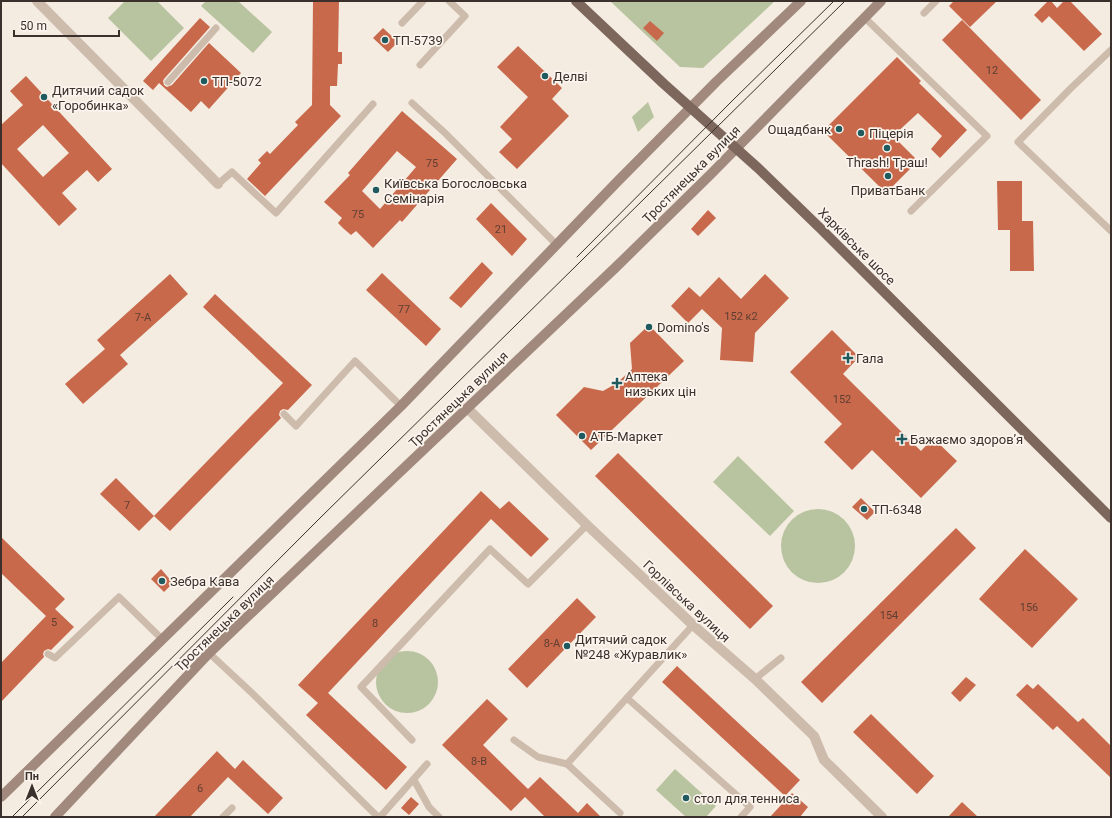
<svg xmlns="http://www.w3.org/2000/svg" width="1112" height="818" font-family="Roboto,sans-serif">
	<rect width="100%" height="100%" fill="#f4ebe1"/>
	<!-- green -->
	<g fill="#b8c4a0">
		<path d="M 125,1 L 157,1 L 184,28 L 151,61 L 108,18 Z"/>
		<path d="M 206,1 L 238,1 L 272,32 L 253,53 L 201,6 Z"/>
		<path d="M 610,1 L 775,1 L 703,68 L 680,67 Z"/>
		<path d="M 648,102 L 654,117 L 638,132 L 632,117 Z"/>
		<path d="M 738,456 L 794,511 L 770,536 L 713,482 Z"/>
		<circle cx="818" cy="546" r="37"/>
		<circle cx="407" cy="682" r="31"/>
		<path d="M 675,769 L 716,806 L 706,817 L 686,817 L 656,790 Z"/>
	</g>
	<!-- building -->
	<g fill="#c8694b" fill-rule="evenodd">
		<path d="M 313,1 L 339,1 L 338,52 L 342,52 L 342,64 L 338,64 L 337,86 L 330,86 L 330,105 L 341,116 L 265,196 L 247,179 L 261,163 L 258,160 L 267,151 L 270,154 L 298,125 L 295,122 L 312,105 Z"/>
		<path d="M 954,1 L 997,1 L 970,27 L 949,6 Z"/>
		<path d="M 1048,1 L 1051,1 L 1057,8 L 1064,1 L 1070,1 L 1102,34 L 1084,51 L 1049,16 L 1042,23 L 1034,15 Z"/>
		<path d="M 200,18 L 210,27 L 164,79 L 163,81 L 164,85 L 167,87 L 172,85 L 209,43 L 241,73 L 209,109 L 201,101 L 191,112 L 159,83 L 153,90 L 143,81 Z"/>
		<path d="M 962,20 L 1041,100 L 1021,120 L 942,40 Z"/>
		<path d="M 650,21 L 664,33 L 657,41 L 643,28 Z"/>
		<path d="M 383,28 L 398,42 L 388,52 L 373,38 Z"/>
		<path d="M 518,46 L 562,88 L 552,99 L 569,116 L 517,169 L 499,152 L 512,139 L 500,127 L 528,97 L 497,67 Z"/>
		<path d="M 897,57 L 921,81 L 919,83 L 967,130 L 940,158 L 931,149 L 942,136 L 918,113 L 893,136 L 918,161 L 886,193 L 823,131 Z"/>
		<path d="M 26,76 L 112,169 L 98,182 L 87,170 L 62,193 L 77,209 L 59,226 L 1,163 L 1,125 L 23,105 L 10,91 ZM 43,125 L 69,153 L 43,177 L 17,149 Z"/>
		<path d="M 402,111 L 457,159 L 402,222 L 400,220 L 373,248 L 356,231 L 351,235 L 344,229 L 338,223 L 342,218 L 324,202 L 350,175 L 348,173 ZM 397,151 L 416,167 L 380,209 L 362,191 Z"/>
		<path d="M 997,181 L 1022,181 L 1022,221 L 1033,221 L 1034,271 L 1010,271 L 1010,230 L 998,230 Z"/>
		<path d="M 491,203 L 527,239 L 512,256 L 476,219 Z"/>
		<path d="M 708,210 L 716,218 L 698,236 L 691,229 Z"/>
		<path d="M 482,262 L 493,273 L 461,308 L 449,298 Z"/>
		<path d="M 382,273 L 441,329 L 426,346 L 366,290 Z"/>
		<path d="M 170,274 L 188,294 L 120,355 L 128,364 L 83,404 L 65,384 L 105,349 L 97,340 Z"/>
		<path d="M 765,274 L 789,298 L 755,333 L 753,362 L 720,360 L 722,328 L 702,309 L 688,323 L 671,306 L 689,287 L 700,297 L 719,277 L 741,299 Z"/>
		<path d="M 215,294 L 312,385 L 288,410 L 283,409 L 280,411 L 279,415 L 281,418 L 170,531 L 154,516 L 283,383 L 203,307 Z"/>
		<path d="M 649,325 L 684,361 L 591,450 L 556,415 L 584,387 L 603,391 L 617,383 L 632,369 L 630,343 Z"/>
		<path d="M 832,330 L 859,357 L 843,374 L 921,451 L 933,438 L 957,461 L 921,498 L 872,450 L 852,470 L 824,442 L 842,424 L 790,372 Z"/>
		<path d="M 618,453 L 773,606 L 750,629 L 595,476 Z"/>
		<path d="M 116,478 L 154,516 L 139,531 L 100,494 Z"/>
		<path d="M 481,491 L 500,509 L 509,501 L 549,539 L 531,557 L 491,519 L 328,693 L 407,767 L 386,790 L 306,715 L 318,703 L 298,685 Z"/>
		<path d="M 861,498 L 875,512 L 867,520 L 852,507 Z"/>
		<path d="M 956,528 L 976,548 L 822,703 L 801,682 Z"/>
		<path d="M 1,537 L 65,599 L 55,609 L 74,627 L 51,650 L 48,649 L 44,651 L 43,654 L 44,657 L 1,702 L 1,663 L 46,616 L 1,573 Z"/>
		<path d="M 1025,549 L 1078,599 L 1032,648 L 979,599 Z"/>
		<path d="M 161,569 L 173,583 L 164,592 L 151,579 Z"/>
		<path d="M 577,598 L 596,617 L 527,688 L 508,669 Z"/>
		<path d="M 677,666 L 800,780 L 785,796 L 662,682 Z"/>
		<path d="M 966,677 L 976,685 L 960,702 L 951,693 Z"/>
		<path d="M 1027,684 L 1033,689 L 1038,684 L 1078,722 L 1083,718 L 1111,746 L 1111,778 L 1057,726 L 1053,730 L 1016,695 Z"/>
		<path d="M 487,699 L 508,719 L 483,745 L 528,789 L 540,777 L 578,813 L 587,803 L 601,817 L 545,817 L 525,797 L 511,811 L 442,745 Z"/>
		<path d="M 871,714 L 934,776 L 917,794 L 853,732 Z"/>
		<path d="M 217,751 L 235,769 L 243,760 L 283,798 L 268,814 L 228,777 L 190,817 L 154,817 Z"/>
		<path d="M 792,793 L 808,807 L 800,817 L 770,817 Z"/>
		<path d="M 411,797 L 419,804 L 409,815 L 401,808 Z"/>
		<path d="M 962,802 L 978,817 L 948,817 Z"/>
	</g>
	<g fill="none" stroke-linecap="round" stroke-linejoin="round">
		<!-- lane -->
		<g stroke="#cdbbac" stroke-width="7">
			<path d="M 924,13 L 936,1"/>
			<path d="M 865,18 L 987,136 L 911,211"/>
			<path d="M 402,23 L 423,1"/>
			<path d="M 1111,50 L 1070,89 L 1018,142 L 1111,231"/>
			<path d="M 420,65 L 465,16 L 449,1"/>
			<path d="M 168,82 L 216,28"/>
			<path d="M 412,103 L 445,133 L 556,244"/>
			<path d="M 218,184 L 232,172 L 276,213 L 373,104"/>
			<path d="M 284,414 L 296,426 L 355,361 L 401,406"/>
			<path d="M 209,653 L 254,695 L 378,817"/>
			<path d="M 48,654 L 55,658 L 119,597 L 162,639"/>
			<path d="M 755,679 L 781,658"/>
			<path d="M 627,698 L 750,807 L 741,817"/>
			<path d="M 412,740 L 361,687 L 490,549 L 528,584 L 587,525"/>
			<path d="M 514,740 L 538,757 L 567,764 L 620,813"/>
			<path d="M 567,764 L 693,625"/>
			<path d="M 414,780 L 429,807 L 439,817"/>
			<path d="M 223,817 L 232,808"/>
			<path d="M 380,817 L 427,764"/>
		</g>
		<!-- street -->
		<g stroke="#cdbbac" stroke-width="10">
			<path d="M 37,1 L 218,184"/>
			<path d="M 467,408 L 587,525 L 693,625 L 755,679 L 814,736 L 824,760 L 882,817"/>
		</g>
		<!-- secondary -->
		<g stroke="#a18a7d" stroke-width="10">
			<path d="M 1,797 L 401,406 L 616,183 L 717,81 L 801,1"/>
			<path d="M 55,817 L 209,653 L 615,268 L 711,174 L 881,1"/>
		</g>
		<!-- primary -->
		<path stroke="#7d675c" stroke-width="10" d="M 576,1 L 664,84 L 758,168 L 820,228 L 1111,518"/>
		<!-- tram -->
		<g stroke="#3b302b" stroke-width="1">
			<path d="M 577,257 L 734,99 L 834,1"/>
			<path d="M 12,817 L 233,597"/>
			<path d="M 22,817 L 318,520 L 845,1"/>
		</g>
	</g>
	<!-- markers -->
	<g fill="#1f5a5e" stroke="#fbf5ee" stroke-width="1.5">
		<circle cx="385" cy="40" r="4"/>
		<circle cx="545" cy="76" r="4"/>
		<circle cx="204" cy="81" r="4"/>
		<circle cx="44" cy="97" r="4"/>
		<circle cx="839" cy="129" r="4"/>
		<circle cx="861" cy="133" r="4"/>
		<circle cx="887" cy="148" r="4"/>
		<circle cx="888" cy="176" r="4"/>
		<circle cx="376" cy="190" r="4"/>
		<circle cx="649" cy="327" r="4"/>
		<path d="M846 352h4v4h4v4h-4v4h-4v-4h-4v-4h4z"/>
		<path d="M615 377h4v4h4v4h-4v4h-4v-4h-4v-4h4z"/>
		<circle cx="582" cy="436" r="4"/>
		<path d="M900 433h4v4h4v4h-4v4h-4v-4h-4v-4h4z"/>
		<circle cx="864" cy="509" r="4"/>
		<circle cx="162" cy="581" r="4"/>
		<circle cx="567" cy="646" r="4"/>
		<circle cx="686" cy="798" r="4"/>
	</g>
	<g text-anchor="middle" stroke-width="3.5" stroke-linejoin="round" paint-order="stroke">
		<!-- number labels -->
		<g font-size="11" fill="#5e3e33">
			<text x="992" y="74">12</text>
			<text x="432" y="167">75</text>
			<text x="358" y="218">75</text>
			<text x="501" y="233">21</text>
			<text x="404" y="313">77</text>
			<text x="741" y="320">152 к2</text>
			<text x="143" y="321">7-А</text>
			<text x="842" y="403">152</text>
			<text x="127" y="509">7</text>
			<text x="1029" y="611">156</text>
			<text x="889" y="619">154</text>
			<text x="54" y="626">5</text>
			<text x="375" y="627">8</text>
			<text x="552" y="647">8-А</text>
			<text x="479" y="765">8-В</text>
			<text x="200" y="792">6</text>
		</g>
		<!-- poi labels -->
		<g font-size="13" fill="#3b302b" stroke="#fbf5ee" text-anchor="start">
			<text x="393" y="45">ТП-5739</text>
			<text x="553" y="81">Делві</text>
			<text x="212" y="86">ТП-5072</text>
			<text x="52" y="95">Дитячий садок<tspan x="52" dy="15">«Горобинка»</tspan></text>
			<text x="831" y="134" text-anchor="end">Ощадбанк</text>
			<text x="869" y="138">Піцерія</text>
			<text x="887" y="167" text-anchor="middle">Thrash! Траш!</text>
			<text x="384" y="188">Київська Богословська<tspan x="384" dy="15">Семінарія</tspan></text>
			<text x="888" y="195" text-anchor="middle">ПриватБанк</text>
			<text x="657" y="332">Domino's</text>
			<text x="856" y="363">Гала</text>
			<text x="625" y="381">Аптека<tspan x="625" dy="15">низьких цін</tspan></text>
			<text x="590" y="441">АТБ-Маркет</text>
			<text x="910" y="444">Бажаємо здоровʼя</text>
			<text x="872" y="514">ТП-6348</text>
			<text x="170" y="586">Зебра Кава</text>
			<text x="575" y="644">Дитячий садок<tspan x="575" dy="15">№248 «Журавлик»</tspan></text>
			<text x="694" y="803">стол для тенниса</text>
		</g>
		<!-- street labels -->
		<g font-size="13" fill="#3b302b" stroke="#fbf5ee">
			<text transform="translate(691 174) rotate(-45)" y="5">Тростянецька вулиця</text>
			<text transform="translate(857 246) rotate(45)" y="5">Харківське шосе</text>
			<text transform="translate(458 399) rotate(-44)" y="5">Тростянецька вулиця</text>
			<text transform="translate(687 601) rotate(43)" y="5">Горлівська вулиця</text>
			<text transform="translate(224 623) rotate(-44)" y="5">Тростянецька вулиця</text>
		</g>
	</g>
	<!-- border -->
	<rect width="1112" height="818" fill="none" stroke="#3b302b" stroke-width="4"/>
	<!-- north arrow -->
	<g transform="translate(32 786)" stroke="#fbf5ee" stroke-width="3" paint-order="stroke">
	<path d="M0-3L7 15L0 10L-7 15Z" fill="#3b302b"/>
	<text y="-6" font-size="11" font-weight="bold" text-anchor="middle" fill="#3b302b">Пн</text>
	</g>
	<!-- scale -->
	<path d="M14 30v6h105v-6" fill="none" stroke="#3b302b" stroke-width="2"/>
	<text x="20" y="30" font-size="12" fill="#3b302b" stroke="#fbf5ee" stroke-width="3" paint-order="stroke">50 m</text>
</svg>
